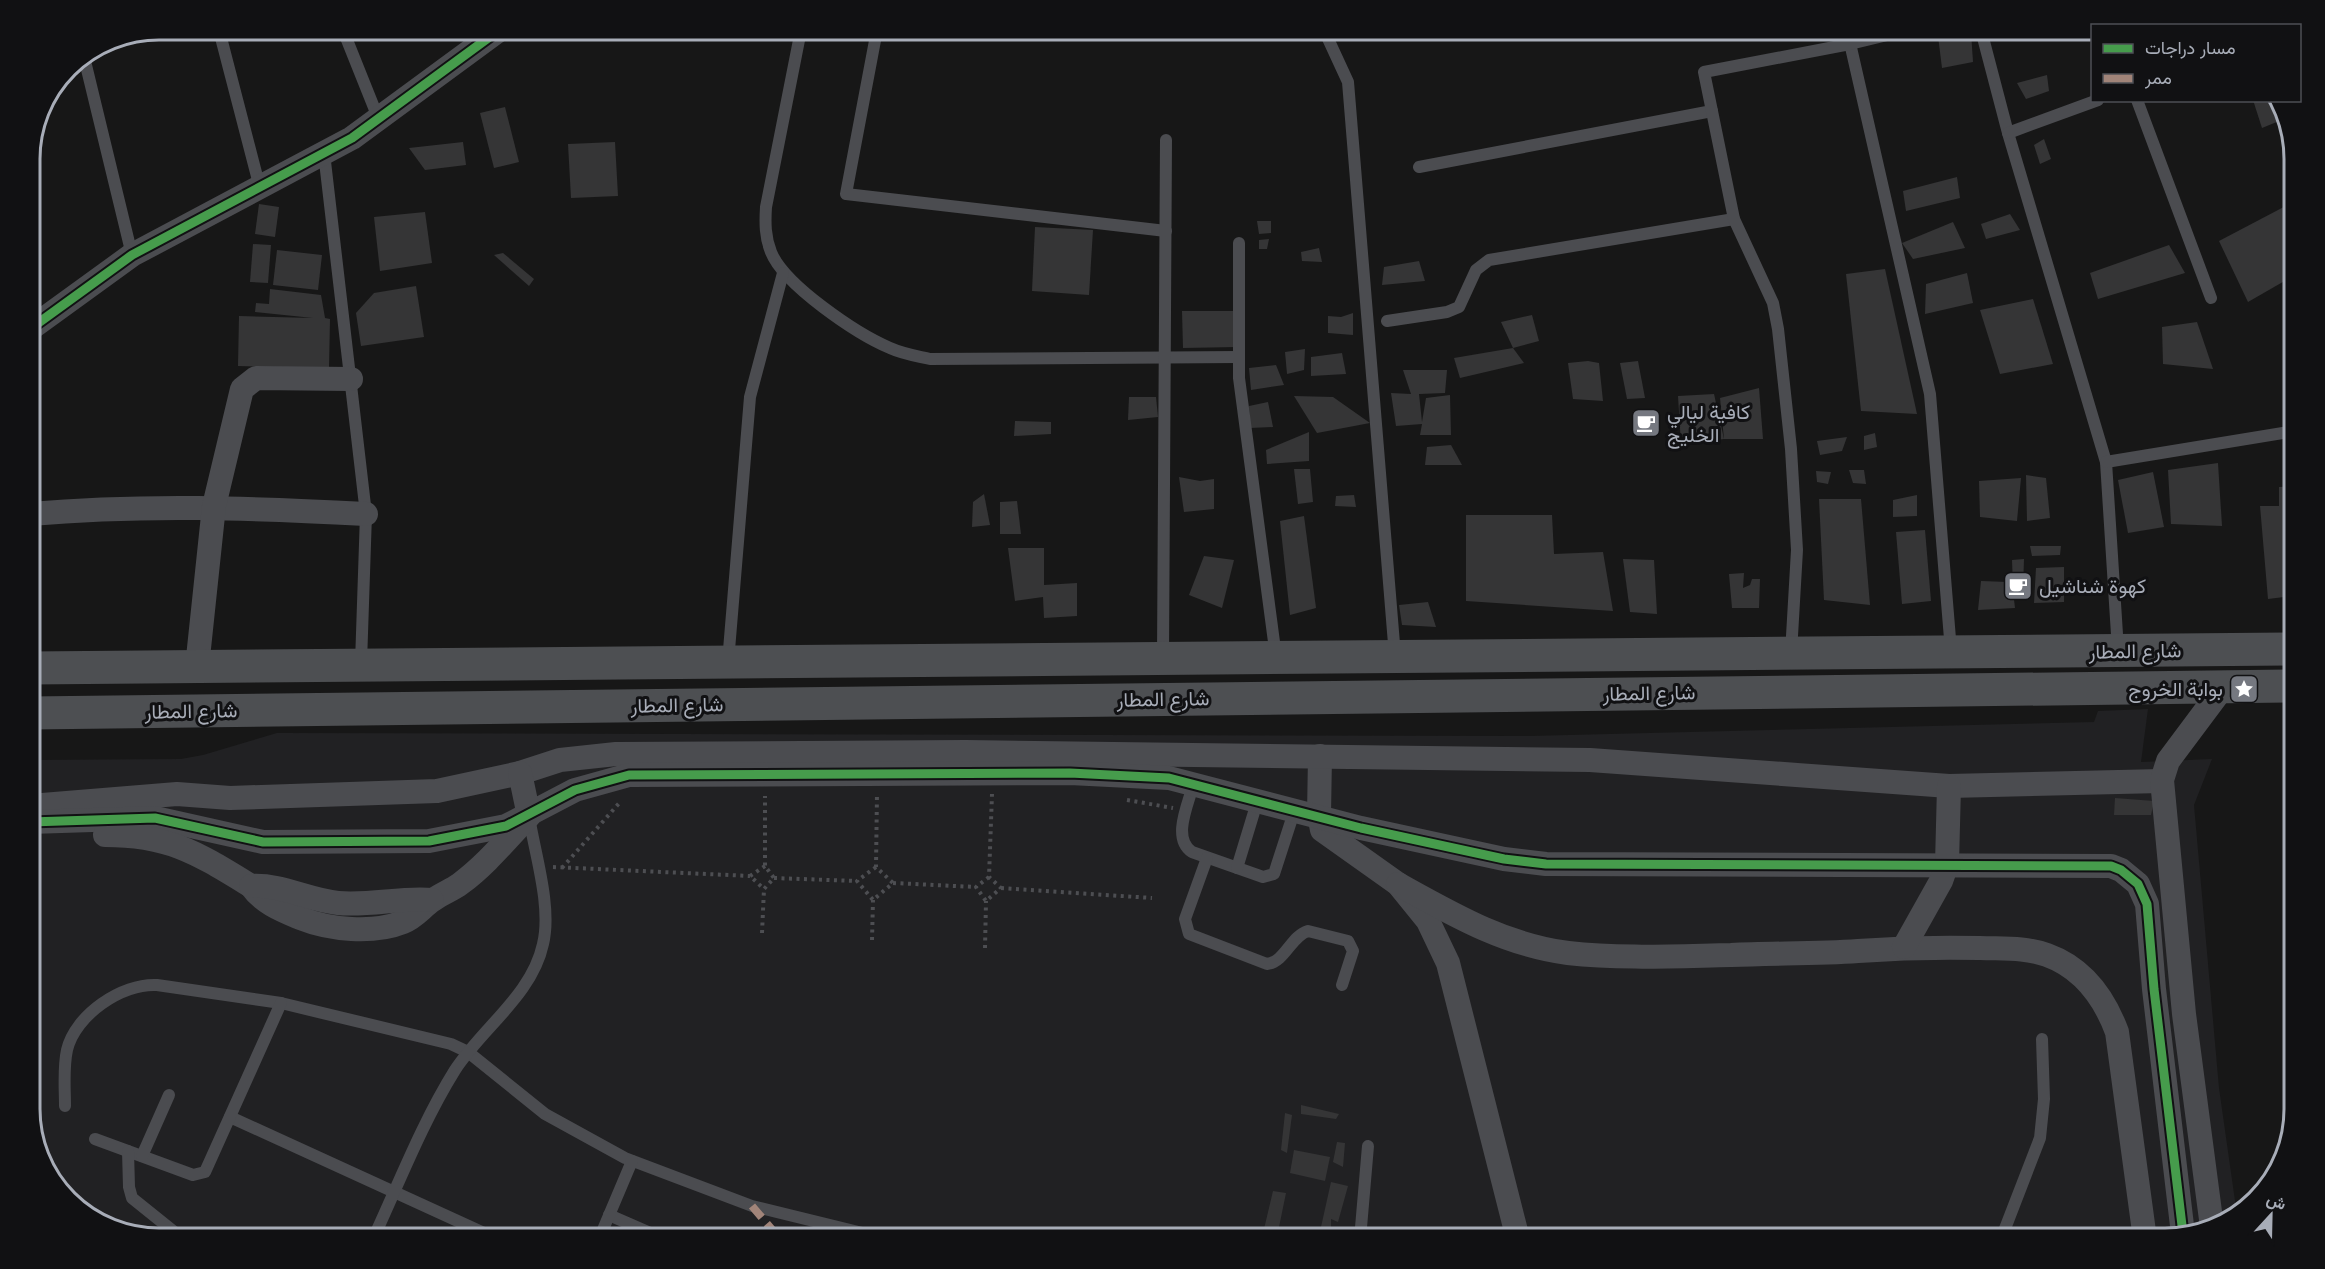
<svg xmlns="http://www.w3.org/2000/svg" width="2325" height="1269" font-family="Montserrat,Vazirmatn,sans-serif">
	<rect width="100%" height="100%" fill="#171717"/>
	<!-- built -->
	<path fill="#212123" d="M 2148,709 L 2141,762 L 2212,759 L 2194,805 L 2219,1088 L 2237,1215 L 2231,1221 L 2166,1239 L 159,1239 L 95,1222 L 52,1181 L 30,1118 L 30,760 L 181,759 L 203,755 L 277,733 L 1529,736 L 2094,722 L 2098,711 Z"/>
	<!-- building -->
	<g fill="#353536">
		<path d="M 365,30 L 401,30 L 401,31 L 367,40 Z"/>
		<path d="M 1971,32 L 1973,62 L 1942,68 L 1938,36 Z"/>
		<path d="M 2047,75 L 2049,91 L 2026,99 L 2017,83 Z"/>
		<path d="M 2253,100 L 2278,100 L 2284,119 L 2262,128 Z"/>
		<path d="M 505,107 L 519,162 L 494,168 L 480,113 Z"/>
		<path d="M 2044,139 L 2051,159 L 2040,164 L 2034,145 Z"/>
		<path d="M 463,142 L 466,165 L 425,170 L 409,148 Z"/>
		<path d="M 615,142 L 618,196 L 571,198 L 568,144 Z"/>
		<path d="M 1957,177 L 1960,198 L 1906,211 L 1903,191 Z"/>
		<path d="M 2295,201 L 2295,275 L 2248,302 L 2219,241 Z"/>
		<path d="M 259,204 L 279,207 L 275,237 L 255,234 Z"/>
		<path d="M 425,212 L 432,263 L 380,271 L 374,217 Z"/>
		<path d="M 2010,214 L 2020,230 L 1986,239 L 1981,224 Z"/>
		<path d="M 1257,221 L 1271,221 L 1271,233 L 1259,234 Z"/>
		<path d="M 1953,222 L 1965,248 L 1913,259 L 1902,243 Z"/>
		<path d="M 1035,227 L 1093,230 L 1089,295 L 1032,291 Z"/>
		<path d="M 1269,239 L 1267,249 L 1259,249 L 1259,240 Z"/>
		<path d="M 253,244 L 271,245 L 268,283 L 250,282 Z"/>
		<path d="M 2169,245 L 2185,273 L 2098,299 L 2090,273 Z"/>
		<path d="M 1319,248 L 1322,262 L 1302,261 L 1301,252 Z"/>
		<path d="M 277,250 L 322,255 L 318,290 L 273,285 Z"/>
		<path d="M 503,253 L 534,279 L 529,286 L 494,255 Z"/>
		<path d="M 1419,261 L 1425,281 L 1382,285 L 1384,267 Z"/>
		<path d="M 1885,269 L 1917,414 L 1861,411 L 1846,274 Z"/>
		<path d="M 1967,273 L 1973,303 L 1925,314 L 1926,284 Z"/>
		<path d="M 416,286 L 424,337 L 361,346 L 356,313 L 374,293 Z"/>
		<path d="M 270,289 L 321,295 L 325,318 L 330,319 L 329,368 L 238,366 L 239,316 L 313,318 L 255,312 L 256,303 L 269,304 Z"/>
		<path d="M 2033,299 L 2053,364 L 2000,374 L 1980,310 Z"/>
		<path d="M 1182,311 L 1236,311 L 1237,347 L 1183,348 Z"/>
		<path d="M 1353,313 L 1353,335 L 1328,333 L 1328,316 L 1341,317 Z"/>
		<path d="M 1532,315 L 1539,341 L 1513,348 L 1501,322 Z"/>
		<path d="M 2197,322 L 2213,369 L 2163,364 L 2162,327 Z"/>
		<path d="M 1513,348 L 1524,363 L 1460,378 L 1454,358 Z"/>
		<path d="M 1305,349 L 1304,370 L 1287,374 L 1285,352 Z"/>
		<path d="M 1342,353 L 1346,374 L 1311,376 L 1311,357 Z"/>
		<path d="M 1588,361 L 1599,363 L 1603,401 L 1573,399 L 1568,363 Z"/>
		<path d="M 1638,361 L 1645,398 L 1627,399 L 1620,363 Z"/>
		<path d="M 1276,365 L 1284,385 L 1251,390 L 1249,368 Z"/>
		<path d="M 1403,370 L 1447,370 L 1445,393 L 1419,394 L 1422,422 L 1426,398 L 1450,395 L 1451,435 L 1420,435 L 1422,424 L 1396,426 L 1391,393 L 1411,394 Z"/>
		<path d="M 1759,388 L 1763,439 L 1724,439 L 1720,398 Z"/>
		<path d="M 1714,394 L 1724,439 L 1681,444 L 1678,396 Z"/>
		<path d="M 1294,396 L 1333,397 L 1370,423 L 1317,433 Z"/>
		<path d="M 1129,397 L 1156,397 L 1158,417 L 1128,420 Z"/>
		<path d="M 1268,402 L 1273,427 L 1250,428 L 1249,406 Z"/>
		<path d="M 1015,421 L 1051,422 L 1051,434 L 1014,436 Z"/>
		<path d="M 1309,432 L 1309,461 L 1267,464 L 1266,450 Z"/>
		<path d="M 1875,433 L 1877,447 L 1864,450 L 1864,436 Z"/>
		<path d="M 1847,437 L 1842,451 L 1820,455 L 1817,441 Z"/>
		<path d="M 1451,445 L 1462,465 L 1425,465 L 1427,447 Z"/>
		<path d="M 2218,463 L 2222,526 L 2171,524 L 2168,470 Z"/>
		<path d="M 1294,469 L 1310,469 L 1313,502 L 1298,504 Z"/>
		<path d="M 1849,470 L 1864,470 L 1866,484 L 1853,483 Z"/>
		<path d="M 1816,471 L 1831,472 L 1828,484 L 1817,482 Z"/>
		<path d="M 2153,472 L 2164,527 L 2128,533 L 2118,480 Z"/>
		<path d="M 2026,475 L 2046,478 L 2050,518 L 2027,521 Z"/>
		<path d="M 1179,477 L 1200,481 L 1214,479 L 1214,509 L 1184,512 Z"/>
		<path d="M 2021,478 L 2017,521 L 1980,517 L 1979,481 Z"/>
		<path d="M 2295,486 L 2295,529 L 2289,530 L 2295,530 L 2295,593 L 2293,596 L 2268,599 L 2260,506 L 2279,506 L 2279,487 Z"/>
		<path d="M 984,494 L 990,525 L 972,527 L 973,502 Z"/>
		<path d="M 1354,495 L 1356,507 L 1335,506 L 1336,496 Z"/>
		<path d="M 1917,495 L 1917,516 L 1893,517 L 1893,500 Z"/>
		<path d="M 1819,499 L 1861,499 L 1870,605 L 1824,600 Z"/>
		<path d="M 1017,501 L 1021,534 L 1000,534 L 1000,502 Z"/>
		<path d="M 1466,515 L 1552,515 L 1554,554 L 1603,552 L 1613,611 L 1466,601 Z"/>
		<path d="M 1304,516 L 1316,608 L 1290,615 L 1280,521 Z"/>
		<path d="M 1925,530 L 1931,601 L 1902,604 L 1896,532 Z"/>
		<path d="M 2030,546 L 2061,546 L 2060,555 L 2032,556 Z"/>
		<path d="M 1008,548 L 1044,548 L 1044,585 L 1077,583 L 1077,616 L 1044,618 L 1043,597 L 1015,601 Z"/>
		<path d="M 1204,556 L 1234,560 L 1222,608 L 1189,595 Z"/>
		<path d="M 1623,559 L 1654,560 L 1657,614 L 1630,612 Z"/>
		<path d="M 2024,559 L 2023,589 L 2013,587 L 2012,560 Z"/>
		<path d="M 2064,567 L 2064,602 L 2034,603 L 2036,568 Z"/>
		<path d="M 1744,573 L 1743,588 L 1750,585 L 1752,579 L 1760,579 L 1759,608 L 1732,608 L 1729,574 Z"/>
		<path d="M 1981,581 L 2008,582 L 2008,589 L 2013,591 L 2015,608 L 1978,610 Z"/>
		<path d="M 1428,602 L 1436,627 L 1402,625 L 1399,605 Z"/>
		<path d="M 2115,798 L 2154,801 L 2151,815 L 2114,815 Z"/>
		<path d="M 1301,1105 L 1339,1114 L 1336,1119 L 1301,1114 Z"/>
		<path d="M 1285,1113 L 1292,1115 L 1287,1153 L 1281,1150 Z"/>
		<path d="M 1337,1142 L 1345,1143 L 1343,1167 L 1333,1162 Z"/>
		<path d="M 1294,1150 L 1330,1157 L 1325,1181 L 1290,1173 Z"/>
		<path d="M 1331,1182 L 1348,1186 L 1338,1222 L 1331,1219 L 1331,1231 L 1321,1227 Z"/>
		<path d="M 1273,1191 L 1286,1193 L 1278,1232 L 1264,1229 Z"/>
		<path d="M 1955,1227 L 1997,1227 L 1997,1239 L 1957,1239 Z"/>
	</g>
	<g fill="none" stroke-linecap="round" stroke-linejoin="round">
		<!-- path -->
		<g stroke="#4d4e52" stroke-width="4" stroke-dasharray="3 4.5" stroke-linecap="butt">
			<path d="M 1127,800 L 1173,808"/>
			<path d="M 765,866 L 750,876 L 764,889 L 774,878 L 765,866 L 765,796"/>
			<path d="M 553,867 L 750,876"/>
			<path d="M 876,867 L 857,881 L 873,900 L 893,883 L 876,867 L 877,793"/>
			<path d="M 562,868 L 621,801"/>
			<path d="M 989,877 L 976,887 L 986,901 L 1001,888 L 989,877 L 992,794"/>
			<path d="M 774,878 L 857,881"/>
			<path d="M 893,883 L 976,887"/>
			<path d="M 1001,888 L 1152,898"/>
			<path d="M 762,933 L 764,889"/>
			<path d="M 872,940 L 873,900"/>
			<path d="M 985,948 L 986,901"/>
		</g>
		<!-- service -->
		<g stroke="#4b4c50" stroke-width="12">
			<path d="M 219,30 L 260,188"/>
			<path d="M 343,30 L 379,120"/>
			<path d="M 801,30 L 766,207 C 765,223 765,237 771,252 C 784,285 857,334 890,348 C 903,354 917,356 930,359 L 1239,357"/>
			<path d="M 877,30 L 846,194 L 1166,231"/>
			<path d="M 1324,30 L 1348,82 L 1395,656"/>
			<path d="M 1847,30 L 1930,394 L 1951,651"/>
			<path d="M 1981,30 L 2008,133 L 2106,462 L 2118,650"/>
			<path d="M 84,57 L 132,255"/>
			<path d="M 2137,100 L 2211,298"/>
			<path d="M 2008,133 L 2098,100"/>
			<path d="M 324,153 L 366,514 L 361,663"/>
			<path d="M 1419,167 L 1712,111"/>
			<path d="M 1239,243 L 1239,378 L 1276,657"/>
			<path d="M 1387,321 L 1447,312 L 1459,307 L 1476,270 L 1489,260 L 1734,219"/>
			<path d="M 2106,462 L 2295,431"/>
			<path d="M 1791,653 L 1797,550 L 1791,449 L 1778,329 L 1773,303 L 1734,219 L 1704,72 L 1850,44 L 1908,30"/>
			<path d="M 1163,657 L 1166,140"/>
			<path d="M 728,662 L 750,397 L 783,273"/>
			<path d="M 1194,782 C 1189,803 1171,838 1192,852 L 1263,877 L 1274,874 L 1295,809"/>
			<path d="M 1207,858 L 1185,919 L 1189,934 L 1267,964 C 1285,962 1291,936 1308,931 L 1348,941 L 1353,951 L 1342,985"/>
			<path d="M 1237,868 L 1258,799"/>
			<path d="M 65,1106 C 65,1088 63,1068 67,1050 C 75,1015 122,983 157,985 L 281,1003 L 451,1044 L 468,1052 L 545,1114 L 625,1158 L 752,1206 L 887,1239"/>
			<path d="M 230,1117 L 497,1239"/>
			<path d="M 95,1139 L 193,1175 L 205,1172 L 281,1003"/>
			<path d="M 128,1151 L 129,1187 L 132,1198 L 183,1239"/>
			<path d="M 142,1156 L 169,1095"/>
			<path d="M 609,1215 L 664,1239"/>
			<path d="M 373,1239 C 399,1183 422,1123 455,1070 C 483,1027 532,995 543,944 C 552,907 535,854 529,817"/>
			<path d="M 599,1239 L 632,1161"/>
			<path d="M 1360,1239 L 1368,1146"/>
			<path d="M 2001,1239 L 2040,1138 L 2044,1099 L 2042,1039"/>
		</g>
		<!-- minor -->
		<g stroke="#4b4c50" stroke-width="24">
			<path d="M 30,329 L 132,255 L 352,138 L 499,30"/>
			<path d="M 30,514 C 143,504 254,508 366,514"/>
			<path d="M 197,667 L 214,506 L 242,389 L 256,378 L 351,379"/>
			<path d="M 1320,756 L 1319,815 L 1322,830 L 1398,884 L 1428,921 L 1448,963 L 1518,1239"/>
			<path d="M 30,806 L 177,794 L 230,798 L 437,791 L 520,773 L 560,760 L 616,754 L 966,752 L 1590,760 L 1949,786 L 2162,781"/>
			<path d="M 30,822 L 155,818 L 263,842 L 429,841 L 506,826 L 575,790 L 629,775 L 1070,773 L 1169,778 L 1361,828 L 1504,859 L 1546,864 L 2111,866 L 2121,870 L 2138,884 L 2147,904 L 2154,989 L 2183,1234"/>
			<path d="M 105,835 C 170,835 197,853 251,886 C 263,903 281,910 300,918 C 330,930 373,934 403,922 C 416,917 422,907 433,900 C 441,894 452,890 460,884 C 486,865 507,839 529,816 L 520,773"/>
			<path d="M 1398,884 C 1452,914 1505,945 1568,953 C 1621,959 1678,956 1731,955 C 1773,953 1816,954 1858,951 C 1899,948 1939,947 1980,948 C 2002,949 2025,947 2047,955 C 2083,968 2104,997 2117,1032 L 2145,1239"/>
			<path d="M 251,886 C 281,884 308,900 338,903 C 370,906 402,897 432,900"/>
			<path d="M 1904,947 L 1941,881 L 1947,864 L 1949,786"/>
			<path d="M 2212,1227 L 2184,1014 L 2162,780 L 2168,761 L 2224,686"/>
		</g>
		<!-- primary -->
		<g stroke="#4d4f52" stroke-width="33">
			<path d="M 30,668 L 2295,649"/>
			<path d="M 30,713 L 2295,686"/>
		</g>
		<!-- quiet -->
		<path stroke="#a18479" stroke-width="8" stroke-dasharray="15 8" stroke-linecap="butt" d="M 752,1206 L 780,1239"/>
		<!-- cycleway casing -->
		<g stroke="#111113" stroke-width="13">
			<g id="cycleway">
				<path d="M 30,329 L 132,255 L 352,138 L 499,30"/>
				<path d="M 30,822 L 155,818 L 263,842 L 429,841 L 506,826 L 575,790 L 629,775 L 1070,773 L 1169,778 L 1361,828 L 1504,859 L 1546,864 L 2111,866 L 2121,870 L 2138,884 L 2147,904 L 2154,989 L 2183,1234"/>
			</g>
		</g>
		<!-- cycleway -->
		<use href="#cycleway" stroke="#469c4c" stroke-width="9"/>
	</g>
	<!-- icons -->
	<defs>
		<g id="cafe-square" transform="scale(1.5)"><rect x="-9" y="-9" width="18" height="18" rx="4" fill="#757880" stroke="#111113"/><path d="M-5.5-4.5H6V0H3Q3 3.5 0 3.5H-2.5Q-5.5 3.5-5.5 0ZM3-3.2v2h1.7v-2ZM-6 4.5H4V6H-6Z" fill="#fff"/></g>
		<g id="sight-square" transform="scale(1.5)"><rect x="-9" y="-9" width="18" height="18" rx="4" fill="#757880" stroke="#111113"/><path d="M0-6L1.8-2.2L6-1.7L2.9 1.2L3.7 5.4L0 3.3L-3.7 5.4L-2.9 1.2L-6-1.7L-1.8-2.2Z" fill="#fff"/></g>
	</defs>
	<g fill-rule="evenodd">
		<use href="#cafe-square" x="1646" y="423"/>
		<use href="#cafe-square" x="2018" y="586"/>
		<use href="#sight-square" x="2244" y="689"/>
	</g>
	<g text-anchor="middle" stroke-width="6" stroke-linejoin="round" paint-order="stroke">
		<!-- poi labels -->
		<g font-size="20" fill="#a8adb8" stroke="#111113" text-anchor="start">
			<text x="1667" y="419">كافية ليالي<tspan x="1667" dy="23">الخليج</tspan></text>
			<text x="2039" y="593">كهوة شناشيل</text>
			<text x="2223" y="696" text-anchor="end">بوابة الخروج</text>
		</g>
		<!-- street labels -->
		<g font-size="20" fill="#a8adb8" stroke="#111113">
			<text transform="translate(2135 651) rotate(-1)" y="7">شارع المطار</text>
			<text transform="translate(1649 693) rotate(-1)" y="7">شارع المطار</text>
			<text transform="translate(1163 699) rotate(-1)" y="7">شارع المطار</text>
			<text transform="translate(677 705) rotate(-1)" y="7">شارع المطار</text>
			<text transform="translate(191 711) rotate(-1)" y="7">شارع المطار</text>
		</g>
	</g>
	<!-- crop -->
	<path d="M0 0H2325V1269H0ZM159 40H2165A119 119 0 0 1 2284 159V1109A119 119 0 0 1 2165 1228H159A119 119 0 0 1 40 1109V159A119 119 0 0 1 159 40Z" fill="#111113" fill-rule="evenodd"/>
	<path fill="none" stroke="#a8adb8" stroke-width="3" d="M159 40H2165A119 119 0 0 1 2284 159V1109A119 119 0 0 1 2165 1228H159A119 119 0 0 1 40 1109V159A119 119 0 0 1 159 40Z"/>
	<!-- legend -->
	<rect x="2091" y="24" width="210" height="78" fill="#111113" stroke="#4d4f55" stroke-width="1.5"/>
	<rect x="2103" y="44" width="30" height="9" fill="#469c4c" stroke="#4d4f55" stroke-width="1.5"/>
	<text x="2145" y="54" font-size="18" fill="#a8adb8">مسار دراجات</text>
	<rect x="2103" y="74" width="30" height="9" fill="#a18479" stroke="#4d4f55" stroke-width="1.5"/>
	<text x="2145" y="84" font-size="18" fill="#a8adb8">ممر</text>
	<!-- north arrow -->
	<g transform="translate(2271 1215) rotate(22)" stroke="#111113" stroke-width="4.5" paint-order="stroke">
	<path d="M0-4.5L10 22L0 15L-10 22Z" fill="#a8adb8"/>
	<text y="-9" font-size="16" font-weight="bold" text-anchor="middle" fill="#a8adb8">ش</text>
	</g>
</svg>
